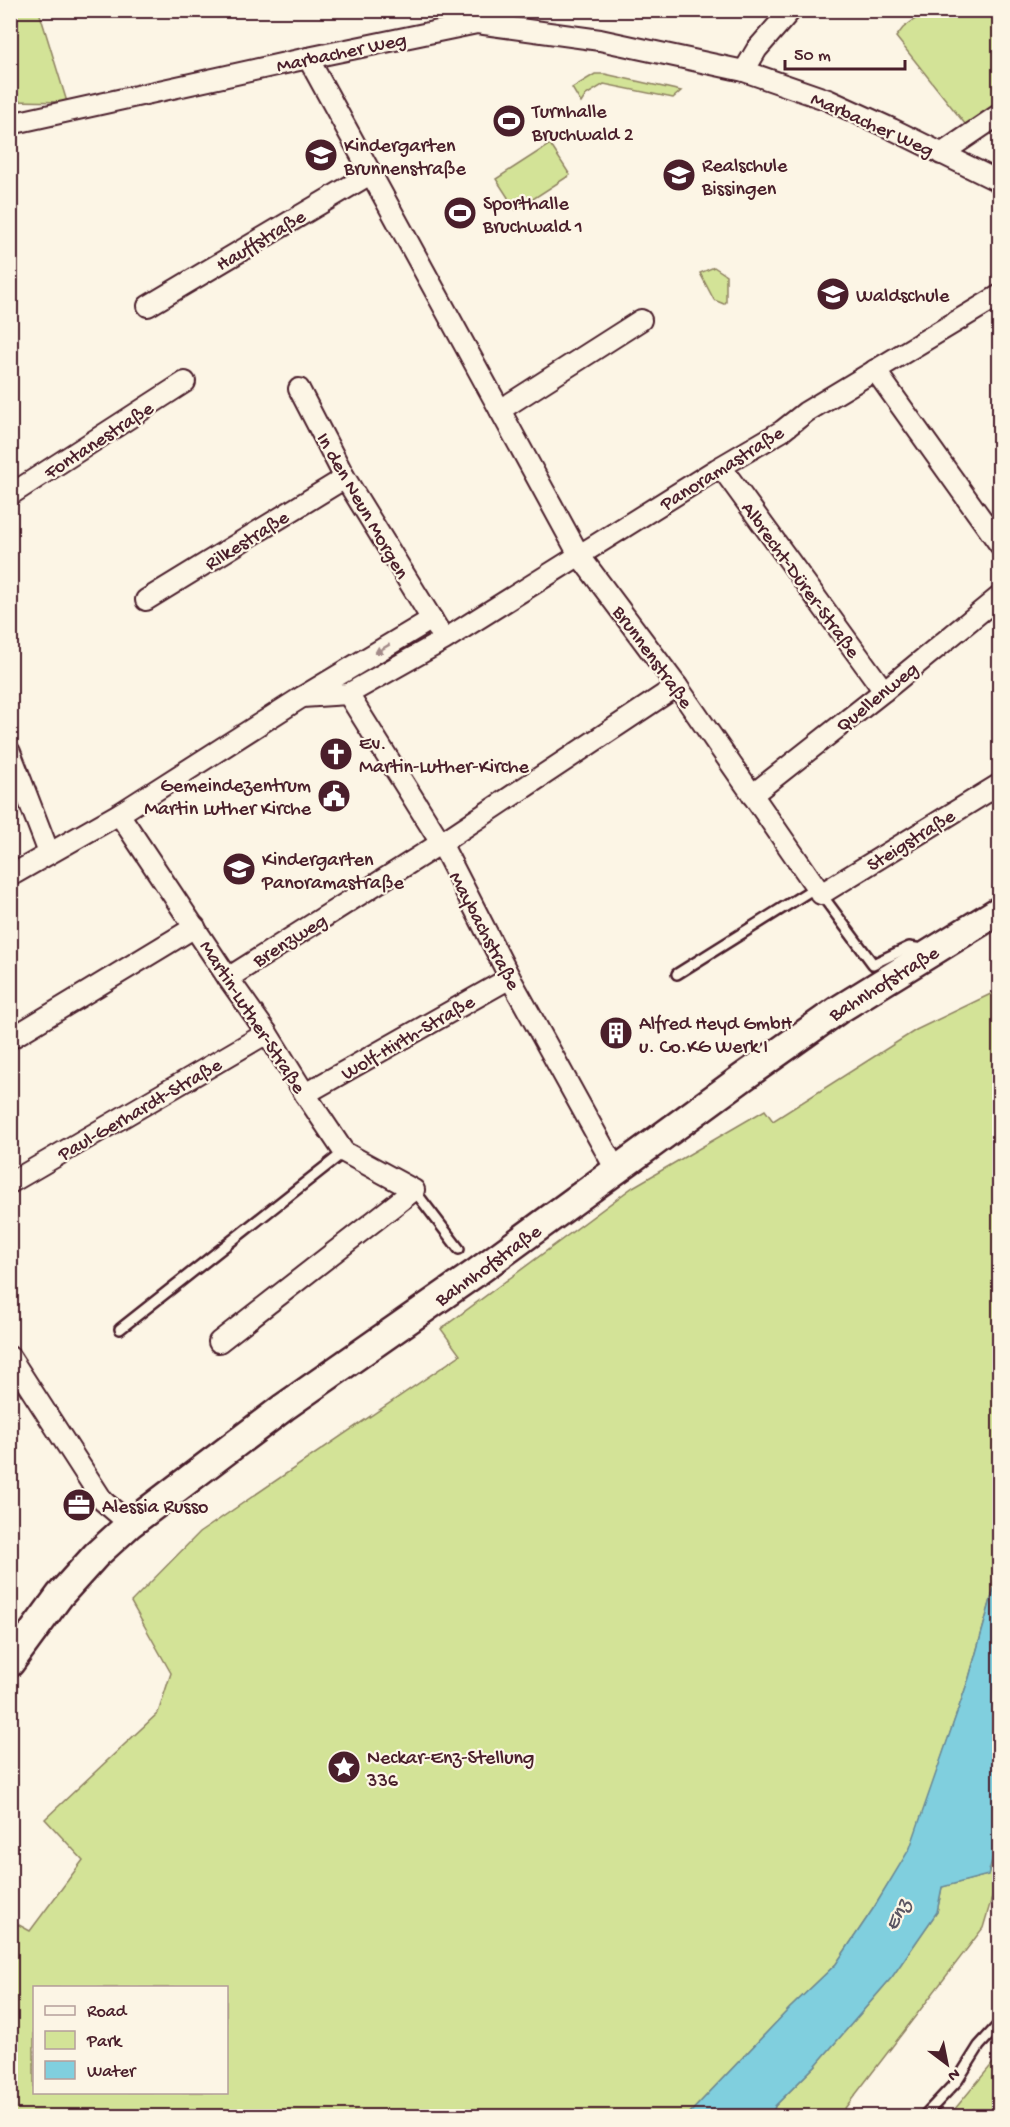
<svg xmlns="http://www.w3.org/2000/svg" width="1010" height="2127" font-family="'Gochi Hand',sans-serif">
	<rect width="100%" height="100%" fill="#fcf5e5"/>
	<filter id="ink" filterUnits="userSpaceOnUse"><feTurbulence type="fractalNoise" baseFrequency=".0167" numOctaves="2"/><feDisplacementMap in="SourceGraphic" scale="12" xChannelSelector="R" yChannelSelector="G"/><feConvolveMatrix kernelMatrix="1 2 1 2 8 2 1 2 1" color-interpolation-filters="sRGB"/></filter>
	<g filter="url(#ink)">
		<!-- green -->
		<g fill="#d3e397" stroke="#8e8161" stroke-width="1.5" fill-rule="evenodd">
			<path d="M 11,11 L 39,11 L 67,102 L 11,101 Z"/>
			<path d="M 920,11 L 999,11 L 999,109 L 969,129 L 896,37 L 903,28 L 922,14 Z"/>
			<path d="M 595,74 L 605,74 L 681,91 L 673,98 L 604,84 L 586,95 L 581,103 L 572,88 Z"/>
			<path d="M 550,144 L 570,175 L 516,210 L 496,179 Z"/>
			<path d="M 714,267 L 726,275 L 726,302 L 724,304 L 714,300 L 700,273 Z"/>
			<path d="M 999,990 L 999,1571 L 969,1678 L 911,1848 L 875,1906 L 836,1964 L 790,2008 L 687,2116 L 11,2116 L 10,1920 L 30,1931 L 83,1860 L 45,1819 L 158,1713 L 171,1673 L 131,1602 L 199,1533 L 460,1355 L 441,1329 L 633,1187 L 765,1110 L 773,1121 L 916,1030 ZM 34,1988 L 226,1988 L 226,2092 L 34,2092 Z"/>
			<path d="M 999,1830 L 999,1874 L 983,1928 L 839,2116 L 772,2116 L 775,2106 L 816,2065 L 892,1977 L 937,1912 L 942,1887 L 988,1875 Z"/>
			<path d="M 999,2056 L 999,2116 L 949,2116 Z"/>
		</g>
		<!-- water -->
		<path fill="#80cfde" stroke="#6a8996" stroke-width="1.5" d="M 999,1571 L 1000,1830 L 988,1875 L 942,1887 L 937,1912 L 892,1977 L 816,2065 L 775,2106 L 772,2116 L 687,2116 L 790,2008 L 836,1964 L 875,1906 L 910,1848 L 969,1678 Z"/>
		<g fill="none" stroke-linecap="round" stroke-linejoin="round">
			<!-- lane casing -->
			<g stroke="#4a1f2b" stroke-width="14">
				<g id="lane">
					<path d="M 821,894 L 873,964 L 909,947 L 923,949"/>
					<path d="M 677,974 L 816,887"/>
					<path d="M 414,1190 L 459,1249"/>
					<path d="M 120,1329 L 344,1152"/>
					<path d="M 924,2116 L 957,2081 L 979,2046 L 1000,2023"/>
				</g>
			</g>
			<!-- street casing -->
			<g stroke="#4a1f2b" stroke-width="24">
				<g id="street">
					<path d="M 308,58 L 579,555 L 677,686 L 821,894 L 1000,784"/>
					<path d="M 744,71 L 757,49 L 791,10"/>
					<path d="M 10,124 L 308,58 L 477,23 L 600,40 L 744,71 L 828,100 L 892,129 L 1000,182"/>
					<path d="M 941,154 L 1000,114"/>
					<path d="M 148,306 L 372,173"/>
					<path d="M 875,370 L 1000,545"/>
					<path d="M 299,389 L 345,478 L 438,629"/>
					<path d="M 500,410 L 641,320"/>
					<path d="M 721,467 L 884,691"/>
					<path d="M 10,495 L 185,382"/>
					<path d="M 146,600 L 345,478"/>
					<path d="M 348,694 L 441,843 L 510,978 L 616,1170"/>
					<path d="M 302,697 L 348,694 L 444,640 L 717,469 L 782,431 L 806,412 L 1000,295"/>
					<path d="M 10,752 L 49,853"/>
					<path d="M 752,795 L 884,691 L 1000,596"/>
					<path d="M 119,814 L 228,978 L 267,1033 L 305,1094 L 344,1152 L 414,1190 L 219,1342"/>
					<path d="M 10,876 L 119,814 L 302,697 L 432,619"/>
					<path d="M 228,978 L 441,843 L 677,686"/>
					<path d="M 10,1039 L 195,927"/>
					<path d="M 305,1094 L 510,978"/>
					<path d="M 10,1183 L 267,1033"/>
					<path d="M 10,1357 L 103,1501 L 130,1524"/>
				</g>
			</g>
			<!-- secondary casing -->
			<g stroke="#4a1f2b" stroke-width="32">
				<g id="secondary">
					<path id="s1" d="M 10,1663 L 60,1595 L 96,1555 L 130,1524 L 284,1407 L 477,1272 L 742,1078 L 838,1010 L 1000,910"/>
				</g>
			</g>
			<!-- lane -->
			<use href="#lane" stroke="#fcf5e5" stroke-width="9"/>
			<!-- street -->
			<use href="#street" stroke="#fcf5e5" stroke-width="20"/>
			<!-- secondary -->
			<use href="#secondary" stroke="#fcf5e5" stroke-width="27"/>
		</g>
		<!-- one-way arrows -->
		<defs><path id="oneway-solid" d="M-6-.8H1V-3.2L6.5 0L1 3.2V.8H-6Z" transform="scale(1.5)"/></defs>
		<use fill="#a38a88" href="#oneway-solid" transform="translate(382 649) rotate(149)"/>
	</g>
	<!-- icons -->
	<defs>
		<g id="stadium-disc" transform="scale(1.725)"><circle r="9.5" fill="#4a1f2b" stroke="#fcf5e5"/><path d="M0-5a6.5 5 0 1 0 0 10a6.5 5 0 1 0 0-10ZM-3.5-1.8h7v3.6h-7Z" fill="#fff"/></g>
		<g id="school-disc" transform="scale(1.725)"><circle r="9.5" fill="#4a1f2b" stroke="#fcf5e5"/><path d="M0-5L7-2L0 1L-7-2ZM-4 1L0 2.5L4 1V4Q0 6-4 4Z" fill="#fff"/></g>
		<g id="church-disc" transform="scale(1.725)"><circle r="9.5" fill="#4a1f2b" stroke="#fcf5e5"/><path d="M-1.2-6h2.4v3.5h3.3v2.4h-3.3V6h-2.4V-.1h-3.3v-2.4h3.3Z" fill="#fff"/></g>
		<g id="civic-disc" transform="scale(1.725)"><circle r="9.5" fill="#4a1f2b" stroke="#fcf5e5"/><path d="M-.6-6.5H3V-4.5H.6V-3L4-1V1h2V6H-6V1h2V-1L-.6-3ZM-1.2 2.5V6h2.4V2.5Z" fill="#fff"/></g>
		<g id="building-disc" transform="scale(1.725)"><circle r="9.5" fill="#4a1f2b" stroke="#fcf5e5"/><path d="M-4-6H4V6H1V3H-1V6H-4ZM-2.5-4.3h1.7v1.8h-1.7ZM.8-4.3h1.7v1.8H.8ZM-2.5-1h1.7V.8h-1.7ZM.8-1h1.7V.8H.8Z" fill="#fff"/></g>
		<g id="office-disc" transform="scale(1.725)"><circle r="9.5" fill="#4a1f2b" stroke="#fcf5e5"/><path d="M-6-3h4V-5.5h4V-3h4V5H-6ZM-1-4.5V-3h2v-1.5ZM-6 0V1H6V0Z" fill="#fff"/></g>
		<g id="sight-disc" transform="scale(1.725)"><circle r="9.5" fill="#4a1f2b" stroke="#fcf5e5"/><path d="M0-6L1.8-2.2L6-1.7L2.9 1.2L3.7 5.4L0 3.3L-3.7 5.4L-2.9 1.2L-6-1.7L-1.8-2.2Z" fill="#fff"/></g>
	</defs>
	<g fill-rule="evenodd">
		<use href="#stadium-disc" x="509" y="121"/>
		<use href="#school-disc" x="321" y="155"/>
		<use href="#school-disc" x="679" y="175"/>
		<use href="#stadium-disc" x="460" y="213"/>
		<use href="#school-disc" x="833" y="294"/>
		<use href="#church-disc" x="336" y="754"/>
		<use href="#civic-disc" x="334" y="796"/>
		<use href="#school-disc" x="239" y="869"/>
		<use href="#building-disc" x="616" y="1033"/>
		<use href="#office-disc" x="79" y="1505"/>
		<use href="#sight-disc" x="344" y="1767"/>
	</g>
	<g text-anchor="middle" stroke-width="4.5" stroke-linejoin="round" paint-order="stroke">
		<!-- street labels -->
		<g font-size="20" fill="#4a1f2b" stroke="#fcf5e5">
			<text transform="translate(341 51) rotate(-12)" y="7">Marbacher Weg</text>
			<text transform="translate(873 123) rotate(24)" y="7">Marbacher Weg</text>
			<text transform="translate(260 239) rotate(-31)" y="7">Hauffstraße</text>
			<text transform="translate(98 439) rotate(-33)" y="7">Fontanestraße</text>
			<text transform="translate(721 467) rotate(-32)" y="7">Panoramastraße</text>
			<text transform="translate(364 505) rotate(60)" y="7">In den Neun Morgen</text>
			<text transform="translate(246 539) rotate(-32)" y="7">Rilkestraße</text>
			<text transform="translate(802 579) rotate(54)" y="7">Albrecht-Dürer-Straße</text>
			<text transform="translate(654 656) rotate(54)" y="7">Brunnenstraße</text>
			<text transform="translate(876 696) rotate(-39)" y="7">Quellenweg</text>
			<text transform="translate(910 839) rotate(-32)" y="7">Steigstraße</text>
			<text transform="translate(486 930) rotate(62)" y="7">Maybachstraße</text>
			<text transform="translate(289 939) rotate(-32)" y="7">Brenzweg</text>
			<text dy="7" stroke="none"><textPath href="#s1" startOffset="1112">Bahnhofstraße</textPath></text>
			<text transform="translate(254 1016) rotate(57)" y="7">Martin-Luther-Straße</text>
			<text transform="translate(407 1036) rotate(-30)" y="7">Wolf-Hirth-Straße</text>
			<text transform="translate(139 1108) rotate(-30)" y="7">Paul-Gerhardt-Straße</text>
			<text dy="7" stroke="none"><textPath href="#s1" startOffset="626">Bahnhofstraße</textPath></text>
		</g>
		<!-- poi labels -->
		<g font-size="20" fill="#4a1f2b" stroke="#fcf5e5" text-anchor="start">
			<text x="532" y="117">Turnhalle<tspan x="532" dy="23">Bruchwald 2</tspan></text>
			<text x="344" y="151">Kindergarten<tspan x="344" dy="23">Brunnenstraße</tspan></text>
			<text x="702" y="171">Realschule<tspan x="702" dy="23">Bissingen</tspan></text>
			<text x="483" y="209">Sporthalle<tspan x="483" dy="23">Bruchwald 1</tspan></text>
			<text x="856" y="301">Waldschule</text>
			<text x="359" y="749">Ev.<tspan x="359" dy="23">Martin-Luther-Kirche</tspan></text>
			<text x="311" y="791" text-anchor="end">Gemeindezentrum<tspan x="311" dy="23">Martin Luther Kirche</tspan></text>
			<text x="262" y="865">Kindergarten<tspan x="262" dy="23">Panoramastraße</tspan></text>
			<text x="639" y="1029">Alfred Heyd GmbH<tspan x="639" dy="23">u. Co.KG Werk I</tspan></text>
			<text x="102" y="1512">Alessia Russo</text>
			<text x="367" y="1763">Neckar-Enz-Stellung<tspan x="367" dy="23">336</tspan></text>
		</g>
		<!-- water labels -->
		<g font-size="21" font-style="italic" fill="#5a5461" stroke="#fcf5e5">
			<text transform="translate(896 1914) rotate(-62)" y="7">Enz</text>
		</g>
	</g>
	<!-- margin -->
	<rect width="1010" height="2127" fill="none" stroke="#fcf5e5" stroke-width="36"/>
	<rect x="18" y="18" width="974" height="2091" fill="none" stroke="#4a1f2b" stroke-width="2" filter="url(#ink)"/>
	<!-- legend -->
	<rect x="33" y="1986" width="195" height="108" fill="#fcf5e5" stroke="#b59f9b" stroke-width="1.5"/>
	<rect x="45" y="2006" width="30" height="9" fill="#fcf5e5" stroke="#b59f9b" stroke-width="1.5"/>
	<text x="87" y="2016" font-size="18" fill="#4a1f2b">Road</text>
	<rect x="45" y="2031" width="30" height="18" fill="#d3e397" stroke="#b59f9b" stroke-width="1.5"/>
	<text x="87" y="2046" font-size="18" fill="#4a1f2b">Park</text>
	<rect x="45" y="2061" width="30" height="18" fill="#80cfde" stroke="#b59f9b" stroke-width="1.5"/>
	<text x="87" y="2076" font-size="18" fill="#4a1f2b">Water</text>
	<!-- north arrow -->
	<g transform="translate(947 2064) rotate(148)" stroke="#fcf5e5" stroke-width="4.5" paint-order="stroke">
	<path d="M0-4.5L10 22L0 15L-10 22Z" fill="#4a1f2b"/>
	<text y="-9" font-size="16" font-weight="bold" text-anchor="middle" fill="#4a1f2b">N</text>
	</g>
	<!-- scale -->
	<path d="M785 60v9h120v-9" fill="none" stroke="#4a1f2b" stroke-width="3"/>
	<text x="794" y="60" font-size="18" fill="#4a1f2b" stroke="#fcf5e5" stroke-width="4.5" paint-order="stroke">50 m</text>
</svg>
